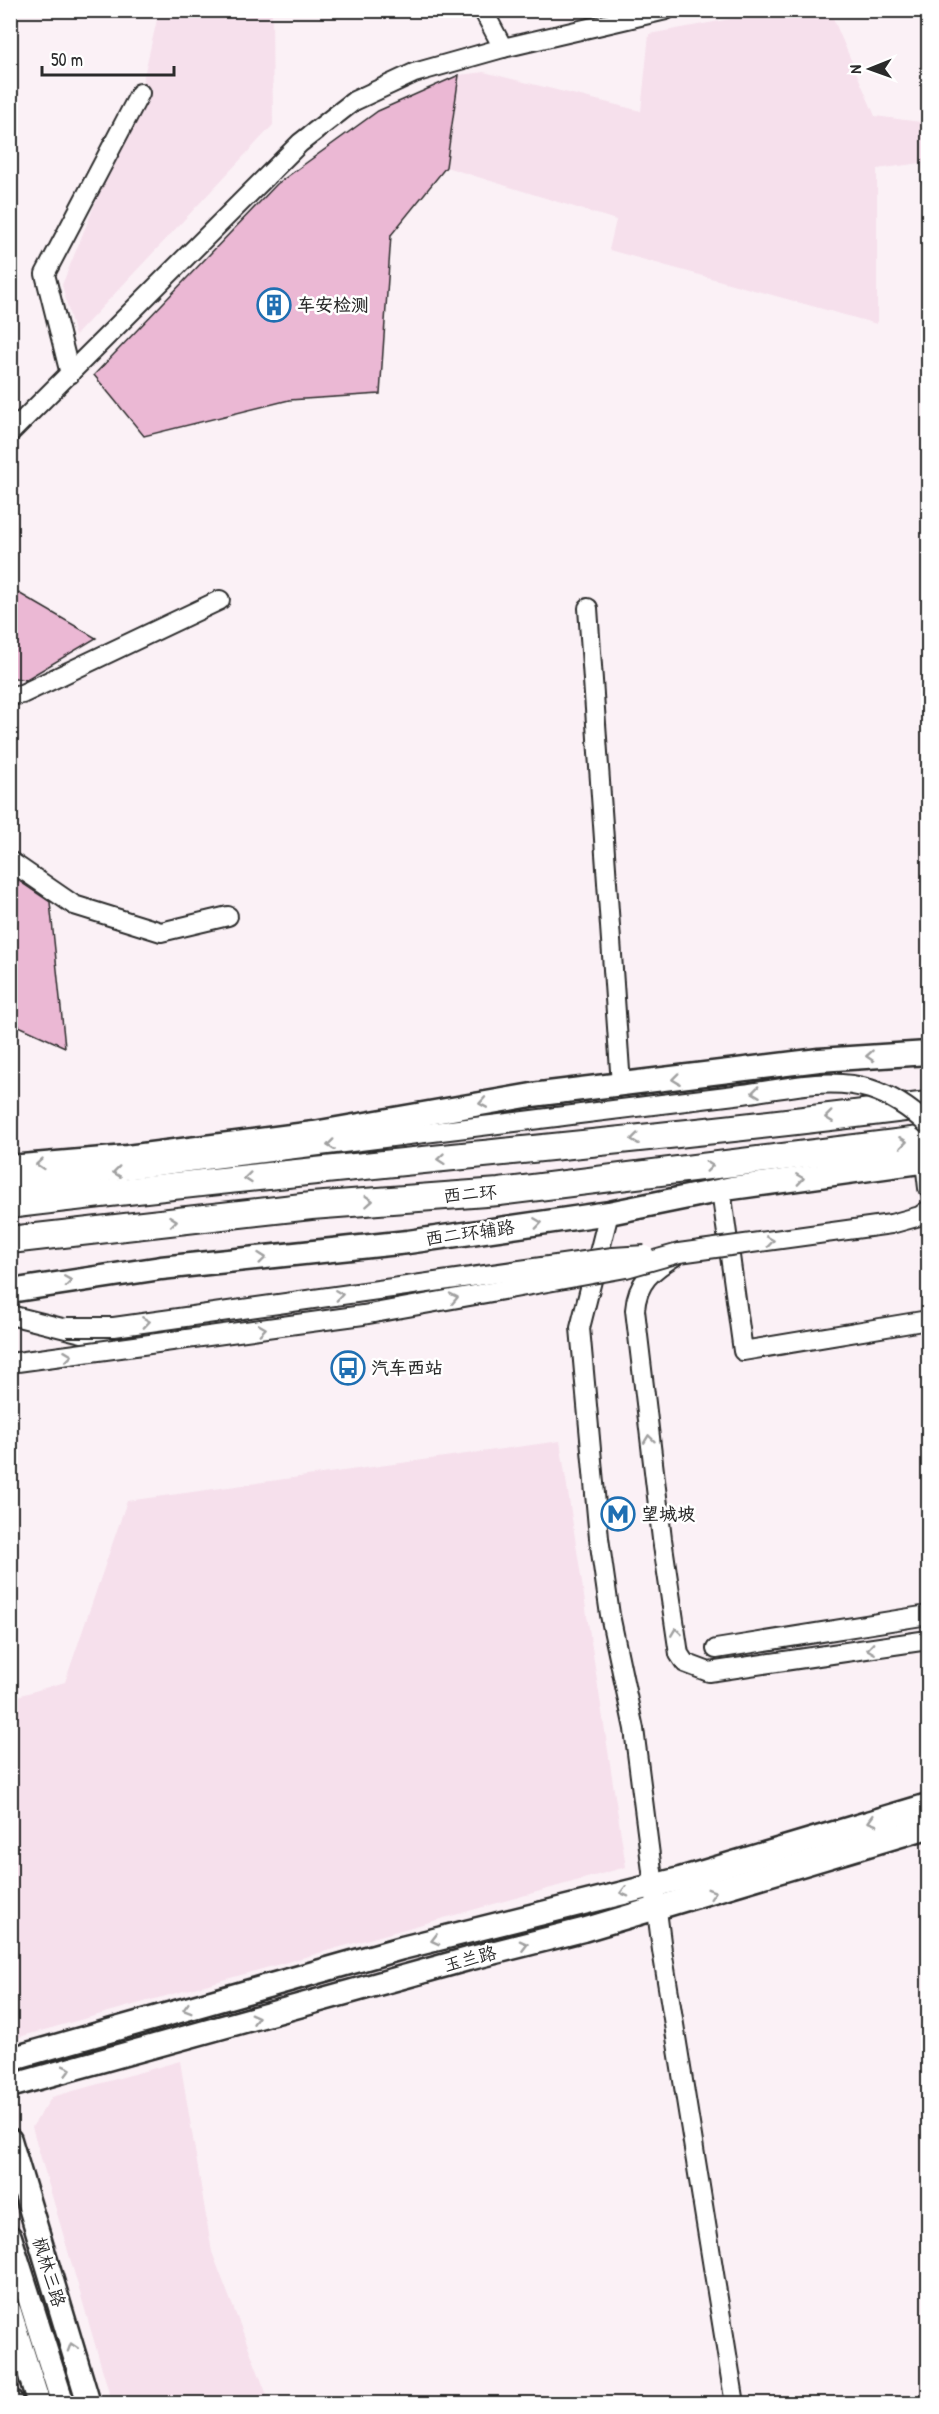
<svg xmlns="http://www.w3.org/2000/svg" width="939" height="2414" font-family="'Patrick Hand','LXGW WenKai TC',sans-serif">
	<rect width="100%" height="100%" fill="#fbf1f6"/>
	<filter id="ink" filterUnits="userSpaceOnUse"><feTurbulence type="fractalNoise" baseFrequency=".0167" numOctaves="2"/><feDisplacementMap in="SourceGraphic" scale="12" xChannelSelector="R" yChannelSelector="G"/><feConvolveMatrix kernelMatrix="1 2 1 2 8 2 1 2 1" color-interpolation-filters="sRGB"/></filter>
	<g filter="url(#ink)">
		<!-- built -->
		<g fill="#f6e0ec">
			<path d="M 159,11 L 272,11 L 273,125 L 75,336 L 62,285 L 140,93 Z"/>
			<path d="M 774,11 L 830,11 L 875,116 L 928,123 L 928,162 L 877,169 L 877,324 L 609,250 L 616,220 L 446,167 L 459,75 L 484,72 L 641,111 L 649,34 Z"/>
			<path d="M 560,1441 L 626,1867 L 12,2039 L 11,1698 L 65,1682 L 127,1501 Z"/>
			<path d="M 180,2061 L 212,2252 L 270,2403 L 112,2403 L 32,2127 L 52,2097 Z"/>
		</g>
		<!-- building -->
		<g fill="#ebb8d4" stroke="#2b2b2b" stroke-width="1.5">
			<path d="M 459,75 L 446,167 L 391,235 L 380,394 L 289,400 L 144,436 L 94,375 L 277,184 L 378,111 Z"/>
			<path d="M 10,588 L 96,638 L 25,680 L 10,677 Z"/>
			<path d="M 10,875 L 50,902 L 65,1047 L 10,1022 Z"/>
		</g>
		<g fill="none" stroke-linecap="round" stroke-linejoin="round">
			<!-- minor casing -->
			<g stroke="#2b2b2b" stroke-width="22">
				<g id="minor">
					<path d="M 483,10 L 503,48"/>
					<path d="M 70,374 L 45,274 L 140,93"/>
					<path d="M 10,433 L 300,143 L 354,101 L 414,73 L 503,48 L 666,10"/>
					<path d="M 588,608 L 621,1085"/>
					<path d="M 10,696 L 22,694 L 220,600"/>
					<path d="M 10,861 L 74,905 L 161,932 L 228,916"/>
					<path d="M 925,1162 L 928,1188"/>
					<path d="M 10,1184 L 556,1117"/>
					<path d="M 721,1190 L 743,1351 L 928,1320"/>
					<path d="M 609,1213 L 580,1328 L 599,1538 L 610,1615 L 634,1729 L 662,1950 L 735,2404"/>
					<path d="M 675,1256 C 652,1270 637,1282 635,1310 L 662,1539 L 679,1654 L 685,1663 L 709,1672 L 928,1640"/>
					<path d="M 10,1315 L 134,1346"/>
					<path d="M 716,1649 L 928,1615"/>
				</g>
			</g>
			<!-- major casing -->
			<g stroke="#2b2b2b" stroke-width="27">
				<g id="major">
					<path d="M 10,1167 L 127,1157 L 314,1133 L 532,1095 L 819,1060 L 928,1053"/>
					<path d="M 10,1291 L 161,1268 L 408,1242 L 609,1213 L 732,1188 L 928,1161"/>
					<path d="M 10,2059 L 402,1948 L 680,1879 L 928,1805"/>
					<path d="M 10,2086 L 468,1959 L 583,1930 L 928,1827"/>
					<path d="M 10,2140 L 89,2404"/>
					<path d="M 10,2237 L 63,2404"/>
					<path d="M 10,2312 L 39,2404"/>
					<path d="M 10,2400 L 12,2404"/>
				</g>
			</g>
			<!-- highway casing -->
			<g stroke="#2b2b2b" stroke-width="30">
				<g id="highway">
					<path d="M 10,1205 C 316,1167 623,1144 928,1105"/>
					<path d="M 10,1240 L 311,1206 L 499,1192 L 928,1139"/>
				</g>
			</g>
			<!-- minor -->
			<use href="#minor" stroke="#fff" stroke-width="18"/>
			<!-- major -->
			<use href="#major" stroke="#fff" stroke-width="22"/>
			<!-- highway -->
			<use href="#highway" stroke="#fff" stroke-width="26"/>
			<!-- minor-bridge casing -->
			<g stroke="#2b2b2b" stroke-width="22" stroke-linecap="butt">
				<g id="minor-bridge">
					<path d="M 556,1117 C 618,1109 680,1102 743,1094 C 782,1089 831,1076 870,1089 C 892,1096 912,1110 928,1125"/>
					<path d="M 67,1327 L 114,1327 L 613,1257 L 645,1255"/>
					<path d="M 10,1363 L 363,1315 L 626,1268 L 679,1253 L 891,1224 L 920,1216 L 928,1210"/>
				</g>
			</g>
			<!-- minor-bridge -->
			<use href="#minor-bridge" stroke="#fff" stroke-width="18"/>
		</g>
		<!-- one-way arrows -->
		<defs><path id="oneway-chevron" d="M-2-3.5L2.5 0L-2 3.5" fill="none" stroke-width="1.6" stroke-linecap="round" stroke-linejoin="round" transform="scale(1.5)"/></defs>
		<g stroke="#a0a0a0">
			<use href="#oneway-chevron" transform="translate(870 1056) rotate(176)"/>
			<use href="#oneway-chevron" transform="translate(676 1079) rotate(173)"/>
			<use href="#oneway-chevron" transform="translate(756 1092) rotate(173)"/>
			<use href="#oneway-chevron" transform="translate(483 1103) rotate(170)"/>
			<use href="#oneway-chevron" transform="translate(829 1117) rotate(173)"/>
			<use href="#oneway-chevron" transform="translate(635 1139) rotate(173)"/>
			<use href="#oneway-chevron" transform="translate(903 1142) rotate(-7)"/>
			<use href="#oneway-chevron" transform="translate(331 1145) rotate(173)"/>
			<use href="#oneway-chevron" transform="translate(441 1159) rotate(175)"/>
			<use href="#oneway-chevron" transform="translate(40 1164) rotate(175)"/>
			<use href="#oneway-chevron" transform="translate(709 1166) rotate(-7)"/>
			<use href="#oneway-chevron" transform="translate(117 1172) rotate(173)"/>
			<use href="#oneway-chevron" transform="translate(248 1178) rotate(174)"/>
			<use href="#oneway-chevron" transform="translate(800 1179) rotate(-8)"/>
			<use href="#oneway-chevron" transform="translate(369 1201) rotate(-4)"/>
			<use href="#oneway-chevron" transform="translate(173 1221) rotate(-6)"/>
			<use href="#oneway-chevron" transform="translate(538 1223) rotate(-8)"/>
			<use href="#oneway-chevron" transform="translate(770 1241) rotate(-8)"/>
			<use href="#oneway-chevron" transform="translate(262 1258) rotate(-6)"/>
			<use href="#oneway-chevron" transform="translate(68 1281) rotate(-9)"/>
			<use href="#oneway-chevron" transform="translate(339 1295) rotate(-8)"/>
			<use href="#oneway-chevron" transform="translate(454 1298) rotate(-12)"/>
			<use href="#oneway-chevron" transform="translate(146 1322) rotate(-8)"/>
			<use href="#oneway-chevron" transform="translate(262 1329) rotate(-8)"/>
			<use href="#oneway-chevron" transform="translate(68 1356) rotate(-7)"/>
			<use href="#oneway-chevron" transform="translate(649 1439) rotate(-97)"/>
			<use href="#oneway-chevron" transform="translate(676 1632) rotate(-98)"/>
			<use href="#oneway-chevron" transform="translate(871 1649) rotate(172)"/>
			<use href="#oneway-chevron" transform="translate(872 1821) rotate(164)"/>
			<use href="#oneway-chevron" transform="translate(624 1892) rotate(166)"/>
			<use href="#oneway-chevron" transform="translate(712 1893) rotate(-17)"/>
			<use href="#oneway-chevron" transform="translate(435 1940) rotate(166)"/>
			<use href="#oneway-chevron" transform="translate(524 1945) rotate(-14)"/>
			<use href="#oneway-chevron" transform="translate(187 2009) rotate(164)"/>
			<use href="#oneway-chevron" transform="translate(255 2018) rotate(-15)"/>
			<use href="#oneway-chevron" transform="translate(67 2070) rotate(-15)"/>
			<use href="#oneway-chevron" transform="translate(72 2347) rotate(-107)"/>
		</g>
	</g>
	<!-- icons -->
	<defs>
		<g id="building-ring" transform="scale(1.725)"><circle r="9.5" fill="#fff" stroke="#1f6fb2" stroke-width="1.5"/><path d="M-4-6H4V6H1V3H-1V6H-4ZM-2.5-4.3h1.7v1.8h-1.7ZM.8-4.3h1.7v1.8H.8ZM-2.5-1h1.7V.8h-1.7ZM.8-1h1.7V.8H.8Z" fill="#1f6fb2"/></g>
		<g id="bus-ring" transform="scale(1.725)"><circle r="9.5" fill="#fff" stroke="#1f6fb2" stroke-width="1.5"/><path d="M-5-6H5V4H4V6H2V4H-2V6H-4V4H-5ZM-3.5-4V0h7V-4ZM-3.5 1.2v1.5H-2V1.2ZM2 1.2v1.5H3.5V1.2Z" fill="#1f6fb2"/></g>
		<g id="metro-ring" transform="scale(1.725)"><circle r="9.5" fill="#fff" stroke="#1f6fb2" stroke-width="1.5"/><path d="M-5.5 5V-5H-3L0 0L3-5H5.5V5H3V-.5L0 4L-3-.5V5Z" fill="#1f6fb2"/></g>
	</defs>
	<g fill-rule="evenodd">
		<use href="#building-ring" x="274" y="305"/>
		<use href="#bus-ring" x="348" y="1368"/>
		<use href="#metro-ring" x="618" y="1514"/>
	</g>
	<g text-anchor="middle" stroke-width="5" stroke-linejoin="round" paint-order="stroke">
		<!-- poi labels -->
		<g font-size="18" font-weight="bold" fill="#2b2b2b" stroke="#fff" text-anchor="start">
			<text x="297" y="311">车安检测</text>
			<text x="371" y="1374">汽车西站</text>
			<text x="641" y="1520">望城坡</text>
		</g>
		<!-- street labels -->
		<g font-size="18" fill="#2b2b2b" stroke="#fff">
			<text transform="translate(470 1194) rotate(-5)" y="6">西二环</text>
			<text transform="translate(470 1233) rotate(-8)" y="6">西二环辅路</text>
			<text transform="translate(470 1959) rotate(-15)" y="6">玉兰路</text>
			<text transform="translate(49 2272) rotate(73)" y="6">枫林三路</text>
		</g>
	</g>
	<!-- margin -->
	<rect width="939" height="2414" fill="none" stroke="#fff" stroke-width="36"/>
	<rect x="18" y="18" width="903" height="2378" fill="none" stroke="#2b2b2b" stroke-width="2" filter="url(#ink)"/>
	<!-- north arrow -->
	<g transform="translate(870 69) rotate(269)" stroke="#ffffff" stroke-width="4.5" paint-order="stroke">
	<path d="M0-4.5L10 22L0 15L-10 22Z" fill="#2b2b2b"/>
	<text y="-9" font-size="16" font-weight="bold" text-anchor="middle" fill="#2b2b2b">N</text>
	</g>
	<!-- scale -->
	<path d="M42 66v9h132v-9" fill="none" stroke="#2b2b2b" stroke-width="3"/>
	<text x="51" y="66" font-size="18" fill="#2b2b2b" stroke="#ffffff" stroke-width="4.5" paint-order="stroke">50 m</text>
</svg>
